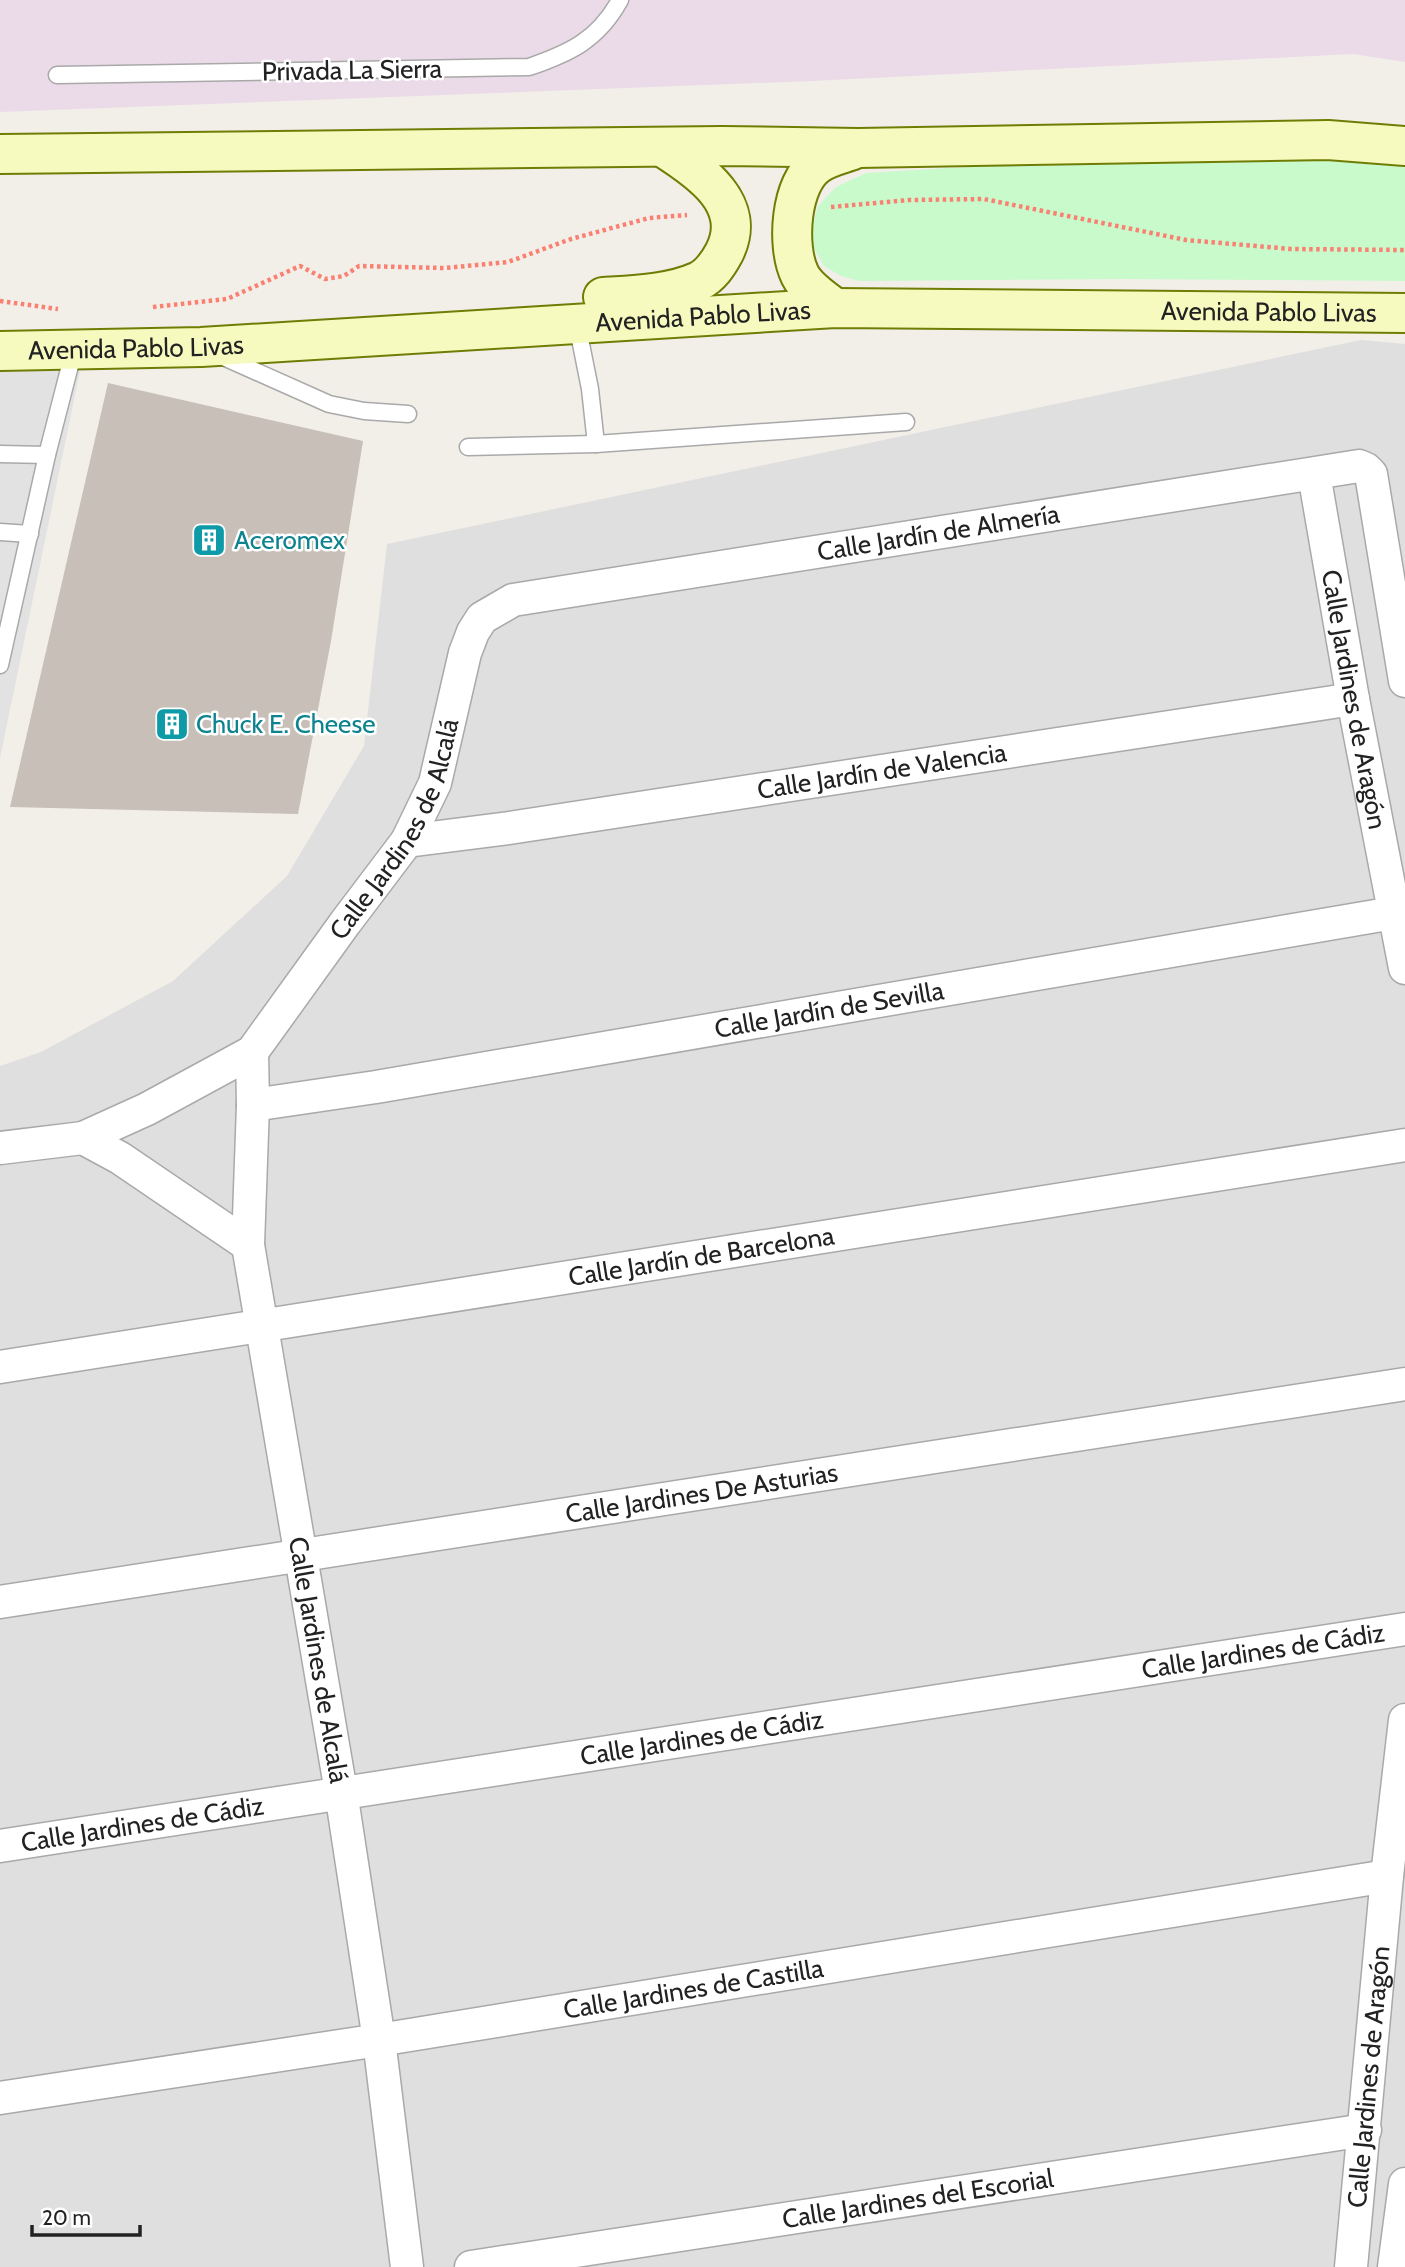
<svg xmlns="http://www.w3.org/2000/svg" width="1405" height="2267" font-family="Cabin,sans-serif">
	<rect width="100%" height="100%" fill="#f2efe9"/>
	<!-- residential -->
	<path fill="#e0dfdf" d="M 1361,340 L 1405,344 L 1405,2267 L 0,2267 L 0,1066 L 41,1052 L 173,981 L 287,876 L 364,746 L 387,544 Z"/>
	<!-- industrial -->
	<path fill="#ebdbe8" d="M 0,0 L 1405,0 L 1405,62 L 1353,54 L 812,81 L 0,112 Z"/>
	<!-- park -->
	<path fill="#c8facc" d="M 1290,157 L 1405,162 L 1405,281 L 1124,279 L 859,281 L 841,276 L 824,266 L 814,248 L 811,231 L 818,206 L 836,187 L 866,173 L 1019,164 Z"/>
	<!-- parking -->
	<path fill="#e2e2e2" d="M 0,370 L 80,371 L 0,758 Z"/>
	<!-- building -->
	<path fill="#c7bfb8" d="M 108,383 L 363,441 L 331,641 L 298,814 L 10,807 Z"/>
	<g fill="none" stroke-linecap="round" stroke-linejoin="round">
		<!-- lane casing -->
		<g stroke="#a9a9a9" stroke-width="19">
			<g id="lane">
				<path d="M 57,75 L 529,67 C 570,53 598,40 620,0"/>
				<path d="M 577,324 L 590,389 L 596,444"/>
				<path d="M 219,355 L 329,404 L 364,411 L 408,414"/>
				<path d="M 468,447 L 596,444 L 906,422"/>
				<path d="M 0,454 L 47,455"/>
				<path d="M 0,532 L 30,534"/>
				<path d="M 0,665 L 47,455 L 74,350"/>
			</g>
		</g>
		<!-- street casing -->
		<g stroke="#a9a9a9" stroke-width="35">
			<g id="street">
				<path id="s1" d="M 1314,474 L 1353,699 L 1405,968"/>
				<path id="s2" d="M 407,841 L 509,828 L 1353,699"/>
				<path id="s3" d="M 252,1052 L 253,1105 L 248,1245 L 341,1792 L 379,2040 L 407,2267"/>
				<path id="s4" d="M 253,1105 L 376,1087 L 1405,911"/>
				<path id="s5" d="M 83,1138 L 147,1109 L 252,1052 L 345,923 L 407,841 L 435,783 L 465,653 L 473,632 L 482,618 L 513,600 L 1359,466 L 1366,469 L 1371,474 L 1405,681"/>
				<path d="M 0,1148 L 83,1138 L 120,1158 L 248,1245"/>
				<path id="s6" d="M 0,1367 L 1405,1145"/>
				<path id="s7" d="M 0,1602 L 1405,1384"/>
				<path id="s8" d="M 0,1846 L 1405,1629"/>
				<path id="s9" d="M 0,2098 L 379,2040 L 1387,1876"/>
				<path id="s10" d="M 471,2267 L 1365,2130"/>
				<path id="s11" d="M 1351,2267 L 1387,1876 L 1405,1720"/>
				<path d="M 1394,2267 L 1405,2184"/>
			</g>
		</g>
		<!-- secondary casing -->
		<g stroke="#707d05" stroke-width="42">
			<g id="secondary">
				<path d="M 0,154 L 722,146 L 858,148 L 1328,140 L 1405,146"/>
				<path d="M 603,297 C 635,295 670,294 699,281 C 711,275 718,264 724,253 C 749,204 700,171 664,148"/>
				<path d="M 835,308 C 822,298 807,289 800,275 C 786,247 790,182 818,164 C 828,157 842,154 853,150"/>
				<path id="s12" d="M 0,351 L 201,347 L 835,308 L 1405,313"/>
			</g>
		</g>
		<!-- path -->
		<g stroke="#fa8072" stroke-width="4.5" stroke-dasharray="3.5 3.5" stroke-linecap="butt">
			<path d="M 831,207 L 909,200 L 984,199 L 1186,240 L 1291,249 L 1405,250"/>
			<path d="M 0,301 L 58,309"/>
			<path d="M 153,307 L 227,299 L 300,266 L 325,279 L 344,276 L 359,266 L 445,268 L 508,262 L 571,239 L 649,218 L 687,215"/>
		</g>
		<!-- lane -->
		<use href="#lane" stroke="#fff" stroke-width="16"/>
		<!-- street -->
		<use href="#street" stroke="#fff" stroke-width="32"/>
		<!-- secondary -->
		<use href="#secondary" stroke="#f7fabf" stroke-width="38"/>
	</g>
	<!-- icons -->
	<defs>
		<g id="building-square" transform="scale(1.75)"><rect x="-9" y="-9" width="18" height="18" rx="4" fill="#0f9aa8" stroke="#fff"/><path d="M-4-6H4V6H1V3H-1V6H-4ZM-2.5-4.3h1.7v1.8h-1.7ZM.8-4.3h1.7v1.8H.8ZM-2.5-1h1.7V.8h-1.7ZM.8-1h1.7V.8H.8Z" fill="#fff"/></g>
	</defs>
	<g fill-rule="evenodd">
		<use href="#building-square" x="209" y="540"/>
		<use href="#building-square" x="172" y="724"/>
	</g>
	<g text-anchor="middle" stroke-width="5" stroke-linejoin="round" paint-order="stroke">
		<!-- street labels -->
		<g font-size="26" fill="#222" stroke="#fff">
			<text transform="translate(352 70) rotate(-1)" y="9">Privada La Sierra</text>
			<text dy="9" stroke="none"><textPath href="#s12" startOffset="1270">Avenida Pablo Livas</textPath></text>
			<text dy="9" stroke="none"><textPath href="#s12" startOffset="704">Avenida Pablo Livas</textPath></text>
			<text dy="9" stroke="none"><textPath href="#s12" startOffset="136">Avenida Pablo Livas</textPath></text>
			<text dy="9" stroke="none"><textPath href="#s5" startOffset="1155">Calle Jardín de Almería</textPath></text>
			<text dy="9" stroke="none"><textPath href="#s1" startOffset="229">Calle Jardines de Aragón</textPath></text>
			<text dy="9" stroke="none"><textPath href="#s2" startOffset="480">Calle Jardín de Valencia</textPath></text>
			<text dy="9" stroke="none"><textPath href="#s5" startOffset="457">Calle Jardines de Alcalá</textPath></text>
			<text dy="9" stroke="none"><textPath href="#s4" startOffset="584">Calle Jardín de Sevilla</textPath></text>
			<text dy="9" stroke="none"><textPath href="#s6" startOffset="710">Calle Jardín de Barcelona</textPath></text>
			<text dy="9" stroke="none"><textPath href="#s7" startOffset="710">Calle Jardines De Asturias</textPath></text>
			<text dy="9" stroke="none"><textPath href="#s8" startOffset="1278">Calle Jardines de Cádiz</textPath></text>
			<text dy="9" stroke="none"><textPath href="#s3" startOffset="614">Calle Jardines de Alcalá</textPath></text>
			<text dy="9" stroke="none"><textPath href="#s8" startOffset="710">Calle Jardines de Cádiz</textPath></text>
			<text dy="9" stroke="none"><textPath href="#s8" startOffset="144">Calle Jardines de Cádiz</textPath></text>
			<text dy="9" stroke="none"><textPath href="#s9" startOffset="702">Calle Jardines de Castilla</textPath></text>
			<text dy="9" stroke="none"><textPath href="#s11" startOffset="191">Calle Jardines de Aragón</textPath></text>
			<text dy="9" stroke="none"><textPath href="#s10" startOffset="452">Calle Jardines del Escorial</textPath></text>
		</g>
		<!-- culture labels -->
		<g font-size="26" fill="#0d838f" stroke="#fff" text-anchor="start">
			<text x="234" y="549">Aceromex</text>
			<text x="196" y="733">Chuck E. Cheese</text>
		</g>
	</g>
	<!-- scale -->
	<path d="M32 2225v10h108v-10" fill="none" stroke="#222222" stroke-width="3.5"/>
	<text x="42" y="2225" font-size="21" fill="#222222" stroke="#ffffff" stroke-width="5" paint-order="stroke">20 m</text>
</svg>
